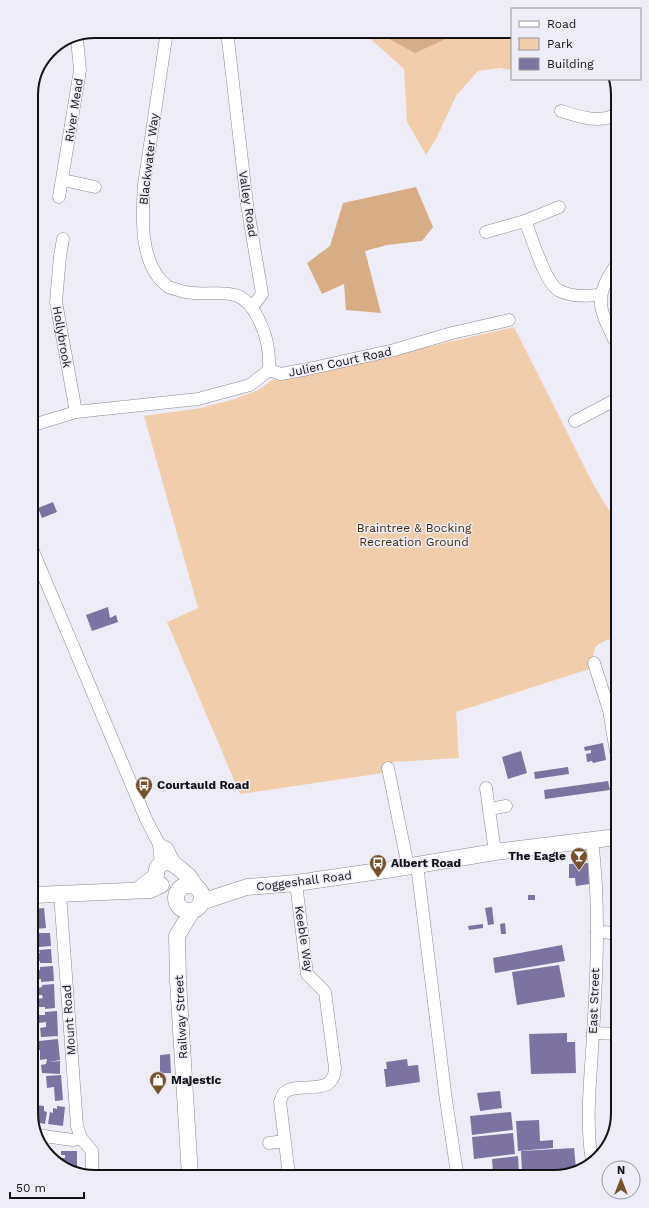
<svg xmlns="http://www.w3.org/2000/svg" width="649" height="1208" font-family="'Work Sans',sans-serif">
	<rect width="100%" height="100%" fill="#eeedf7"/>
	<!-- green -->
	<g fill="#f2cdab">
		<path d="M 354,31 L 512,31 L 512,70 L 500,68 L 478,71 L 456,96 L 436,139 L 426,155 L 407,122 L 404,69 L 364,33 Z"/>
		<path d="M 514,327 L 593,484 L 615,520 L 616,637 C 592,645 595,645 592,668 L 456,712 L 459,758 L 393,762 L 383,773 L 240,794 L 167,622 L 198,608 L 144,416 L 201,408 L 235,399 L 258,390 L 272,380 L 295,377 Z"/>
	</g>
	<!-- forest -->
	<g fill="#d8ad85">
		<path d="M 374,31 L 463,31 L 415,53 Z"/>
		<path d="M 416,187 L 433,227 L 422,241 L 387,245 L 365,251 L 381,313 L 346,310 L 344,284 L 322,294 L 307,263 L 330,246 L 343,203 Z"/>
	</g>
	<!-- building -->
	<g fill="#7c73a3">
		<path d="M 53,502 L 57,512 L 42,518 L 38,508 Z"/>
		<path d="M 108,607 L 110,618 L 116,615 L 118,622 L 92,631 L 86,615 Z"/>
		<path d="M 603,743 L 606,760 L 593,763 L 592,761 L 587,762 L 586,754 L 591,753 L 591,750 L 585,751 L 584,747 Z"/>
		<path d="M 521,751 L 527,773 L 508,779 L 502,757 Z"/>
		<path d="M 568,767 L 569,774 L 535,779 L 534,772 Z"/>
		<path d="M 608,781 L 610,790 L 545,799 L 544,790 Z"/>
		<path d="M 588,863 L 589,884 L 576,886 L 575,878 L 569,878 L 569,864 Z"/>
		<rect x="528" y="895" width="7" height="5"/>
		<path d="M 492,907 L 494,924 L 488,925 L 485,908 Z"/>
		<path d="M 44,908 L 46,928 L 35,929 L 35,909 Z"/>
		<path d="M 505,923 L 506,934 L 501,934 L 500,924 Z"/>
		<path d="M 483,924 L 483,928 L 469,930 L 468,926 Z"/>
		<path d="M 38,933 L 50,933 L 51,946 L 39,947 L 39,945 L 35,945 L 35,936 L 38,936 Z"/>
		<path d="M 562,945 L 565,961 L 495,973 L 493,958 Z"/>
		<path d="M 51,949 L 52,963 L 40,963 L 40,961 L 36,961 L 35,954 L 40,953 L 39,950 Z"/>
		<path d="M 559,965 L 565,997 L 517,1005 L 512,972 Z"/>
		<path d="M 53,966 L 54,981 L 41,982 L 41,979 L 35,980 L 35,971 L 40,970 L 40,967 Z"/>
		<path d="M 54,984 L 55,1008 L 45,1009 L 45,1007 L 39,1007 L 38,999 L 43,998 L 42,995 L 38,995 L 37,988 L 42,987 L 42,985 Z"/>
		<path d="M 57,1011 L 58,1036 L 41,1037 L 40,1028 L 46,1027 L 46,1022 L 39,1023 L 39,1015 L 45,1015 L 45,1012 Z"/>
		<path d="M 567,1033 L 567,1042 L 575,1042 L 576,1073 L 531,1074 L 529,1034 Z"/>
		<path d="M 58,1039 L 60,1060 L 49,1062 L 60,1061 L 60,1074 L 42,1073 L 41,1065 L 46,1064 L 47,1059 L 40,1060 L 40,1050 L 36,1051 L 36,1046 L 39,1046 L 39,1041 Z"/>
		<path d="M 170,1054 L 171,1073 L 160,1073 L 160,1055 Z"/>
		<path d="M 407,1059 L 408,1066 L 418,1065 L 420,1082 L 386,1087 L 384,1069 L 387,1069 L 386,1062 Z"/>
		<path d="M 61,1075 L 63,1100 L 55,1101 L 54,1087 L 47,1088 L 46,1076 Z"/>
		<path d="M 500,1091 L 502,1108 L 480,1111 L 477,1093 Z"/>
		<path d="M 614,1104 L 618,1104 L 618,1113 L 613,1128 Z"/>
		<path d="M 36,1105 L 44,1106 L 44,1111 L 47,1112 L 45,1124 L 36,1122 Z"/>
		<path d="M 57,1106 L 65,1107 L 63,1126 L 48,1124 L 50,1112 L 53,1113 L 53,1108 L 57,1109 Z"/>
		<path d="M 511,1112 L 513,1130 L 472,1135 L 470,1116 Z"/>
		<path d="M 539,1120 L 540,1141 L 553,1140 L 553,1148 L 518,1151 L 516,1121 Z"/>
		<path d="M 513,1133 L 515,1154 L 474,1159 L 472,1137 Z"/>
		<path d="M 574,1148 L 576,1168 L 522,1172 L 521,1151 Z"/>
		<path d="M 61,1151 L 77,1151 L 77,1172 L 66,1168 L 66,1166 L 62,1166 L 62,1158 L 65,1158 L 65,1155 L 61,1155 Z"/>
		<path d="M 518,1156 L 519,1173 L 493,1173 L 492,1159 Z"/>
	</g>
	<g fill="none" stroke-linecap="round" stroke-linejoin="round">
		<!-- minor casing -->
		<g stroke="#8a8992" stroke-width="13">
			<g id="minor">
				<path d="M 167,31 L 144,185 C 142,217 139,264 167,286 C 171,289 177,289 181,291 C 214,300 239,279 258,318 C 267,335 270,352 269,370"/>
				<path d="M 227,31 L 247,204 L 262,294 L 253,306"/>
				<path d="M 561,111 C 577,116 597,123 613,116"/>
				<path d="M 63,180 L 95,187"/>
				<path d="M 59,197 L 80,70 L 77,39"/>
				<path d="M 525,221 L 559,207"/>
				<path d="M 486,232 L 525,221 C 532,237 545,285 560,291 C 572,297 587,296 600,295"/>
				<path d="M 63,239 L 60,256 L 56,302 L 76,412"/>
				<path d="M 614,268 C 594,298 599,308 614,339"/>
				<path d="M 269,370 L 281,374 L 308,369 L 394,350 L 452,333 L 509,320"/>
				<path d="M 575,421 L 615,400"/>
				<path d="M 33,425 L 76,412 L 198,399 L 250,385 L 269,370"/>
				<path d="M 33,551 L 146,819 L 159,844 L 161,864"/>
				<path d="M 594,663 L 609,710 L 616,752"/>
				<path d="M 388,768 L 408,867"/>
				<path d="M 486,788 L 495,852"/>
				<path d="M 489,809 L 506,806"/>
				<path d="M 159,844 L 167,848 L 175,864"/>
				<path d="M 417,865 L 446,1100 L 457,1173"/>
				<path d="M 60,894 L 77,1126 L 81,1138 L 92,1151 L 92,1177"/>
				<path d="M 597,931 L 617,934"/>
				<path d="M 593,1033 L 618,1034"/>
				<path d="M 36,1135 L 73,1140 L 81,1138"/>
				<path d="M 269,1143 L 284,1141"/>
				<path d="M 592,1161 C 585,1119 591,1076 593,1034 C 597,970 600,904 592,840"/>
				<path d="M 289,1175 L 280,1102 C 281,1099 282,1095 284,1093 C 297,1080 334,1099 335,1068 L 325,992 L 307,974 L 296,883"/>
			</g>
		</g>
		<!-- major casing -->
		<g stroke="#8a8992" stroke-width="17">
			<g id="major">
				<circle cx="189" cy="898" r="13"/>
				<path d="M 140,889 C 144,884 151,881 155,876 C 157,874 156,870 158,867 C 165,858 173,863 180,869 C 186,874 191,877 194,885"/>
				<path d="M 35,895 L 150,890 L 161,885"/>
				<path d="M 201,902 L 247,887 L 296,883 L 393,869 L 495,852 L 617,837"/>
				<path d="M 190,1176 L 178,981 L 177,936 L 192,911"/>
			</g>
		</g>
		<!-- minor -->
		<use href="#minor" stroke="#fff" stroke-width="12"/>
		<!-- major -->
		<use href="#major" stroke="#fff" stroke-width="16"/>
	</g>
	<!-- icons -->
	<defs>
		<g id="bus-pin" transform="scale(0.9)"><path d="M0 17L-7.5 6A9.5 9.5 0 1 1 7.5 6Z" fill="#77522d" stroke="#eeedf7"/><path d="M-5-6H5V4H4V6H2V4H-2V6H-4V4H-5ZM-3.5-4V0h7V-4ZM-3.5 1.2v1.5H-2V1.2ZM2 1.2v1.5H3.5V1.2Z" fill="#fff"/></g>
		<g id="bar-pin" transform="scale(0.9)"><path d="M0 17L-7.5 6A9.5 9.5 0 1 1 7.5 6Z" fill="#77522d" stroke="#eeedf7"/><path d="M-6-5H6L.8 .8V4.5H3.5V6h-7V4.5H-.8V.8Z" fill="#fff"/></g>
		<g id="shop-pin" transform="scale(0.9)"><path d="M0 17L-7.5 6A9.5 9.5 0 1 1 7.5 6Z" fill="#77522d" stroke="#eeedf7"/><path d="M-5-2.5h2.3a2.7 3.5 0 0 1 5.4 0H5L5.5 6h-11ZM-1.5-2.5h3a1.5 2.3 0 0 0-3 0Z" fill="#fff"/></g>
	</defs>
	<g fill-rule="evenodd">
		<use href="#bus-pin" x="144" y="785"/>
		<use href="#bar-pin" x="579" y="856"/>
		<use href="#bus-pin" x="378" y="863"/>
		<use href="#shop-pin" x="158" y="1080"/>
	</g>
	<g text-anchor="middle" stroke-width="3" stroke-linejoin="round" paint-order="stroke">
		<!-- street labels -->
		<g font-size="12" fill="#131316" stroke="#eeedf7">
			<text transform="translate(74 110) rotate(-81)" y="4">River Mead</text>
			<text transform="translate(149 159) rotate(-83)" y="4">Blackwater Way</text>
			<text transform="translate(248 204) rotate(81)" y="4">Valley Road</text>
			<text transform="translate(62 337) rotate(80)" y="4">Hollybrook</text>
			<text transform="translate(340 362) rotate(-12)" y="4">Julien Court Road</text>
			<text transform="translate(304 881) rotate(-7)" y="4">Coggeshall Road</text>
			<text transform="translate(304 939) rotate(81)" y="4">Keeble Way</text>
			<text transform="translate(594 1001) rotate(-88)" y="4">East Street</text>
			<text transform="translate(181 1017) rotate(-93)" y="4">Railway Street</text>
			<text transform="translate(69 1020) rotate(-94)" y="4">Mount Road</text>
		</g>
		<!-- park labels -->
		<g font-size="12" fill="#472a09" stroke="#eeedf7">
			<text x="414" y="532">Braintree &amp; Bocking<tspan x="414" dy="14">Recreation Ground</tspan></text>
		</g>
		<!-- poi labels -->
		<g font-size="12" font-weight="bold" fill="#131316" stroke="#eeedf7" text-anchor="start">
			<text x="157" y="789">Courtauld Road</text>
			<text x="566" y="860" text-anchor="end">The Eagle</text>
			<text x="391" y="867">Albert Road</text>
			<text x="171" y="1084">Majestic</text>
		</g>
	</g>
	<!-- crop -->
	<path d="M0 0H649V1208H0ZM95 38H554A57 57 0 0 1 611 95V1113A57 57 0 0 1 554 1170H95A57 57 0 0 1 38 1113V95A57 57 0 0 1 95 38Z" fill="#eeedf7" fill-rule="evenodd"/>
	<path fill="none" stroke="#131316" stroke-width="2" d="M95 38H554A57 57 0 0 1 611 95V1113A57 57 0 0 1 554 1170H95A57 57 0 0 1 38 1113V95A57 57 0 0 1 95 38Z"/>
	<!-- legend -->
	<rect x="511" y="8" width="130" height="72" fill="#eeedf7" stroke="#96969d"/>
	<rect x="519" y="21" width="20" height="6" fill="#ffffff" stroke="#96969d"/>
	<text x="547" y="28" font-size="12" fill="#131316">Road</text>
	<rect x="519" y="38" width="20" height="12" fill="#f2cdab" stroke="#96969d"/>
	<text x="547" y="48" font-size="12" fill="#131316">Park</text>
	<rect x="519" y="58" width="20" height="12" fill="#7c73a3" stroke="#96969d"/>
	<text x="547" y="68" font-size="12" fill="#131316">Building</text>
	<!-- north arrow -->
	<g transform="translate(621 1180)"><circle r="19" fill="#eeedf7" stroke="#96969d"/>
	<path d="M0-3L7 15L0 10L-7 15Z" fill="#77522d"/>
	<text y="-6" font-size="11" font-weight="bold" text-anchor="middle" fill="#131316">N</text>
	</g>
	<!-- scale -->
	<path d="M10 1192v6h74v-6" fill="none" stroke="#131316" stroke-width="2"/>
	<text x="16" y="1192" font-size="12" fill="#131316" stroke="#eeedf7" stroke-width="3" paint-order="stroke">50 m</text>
</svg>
